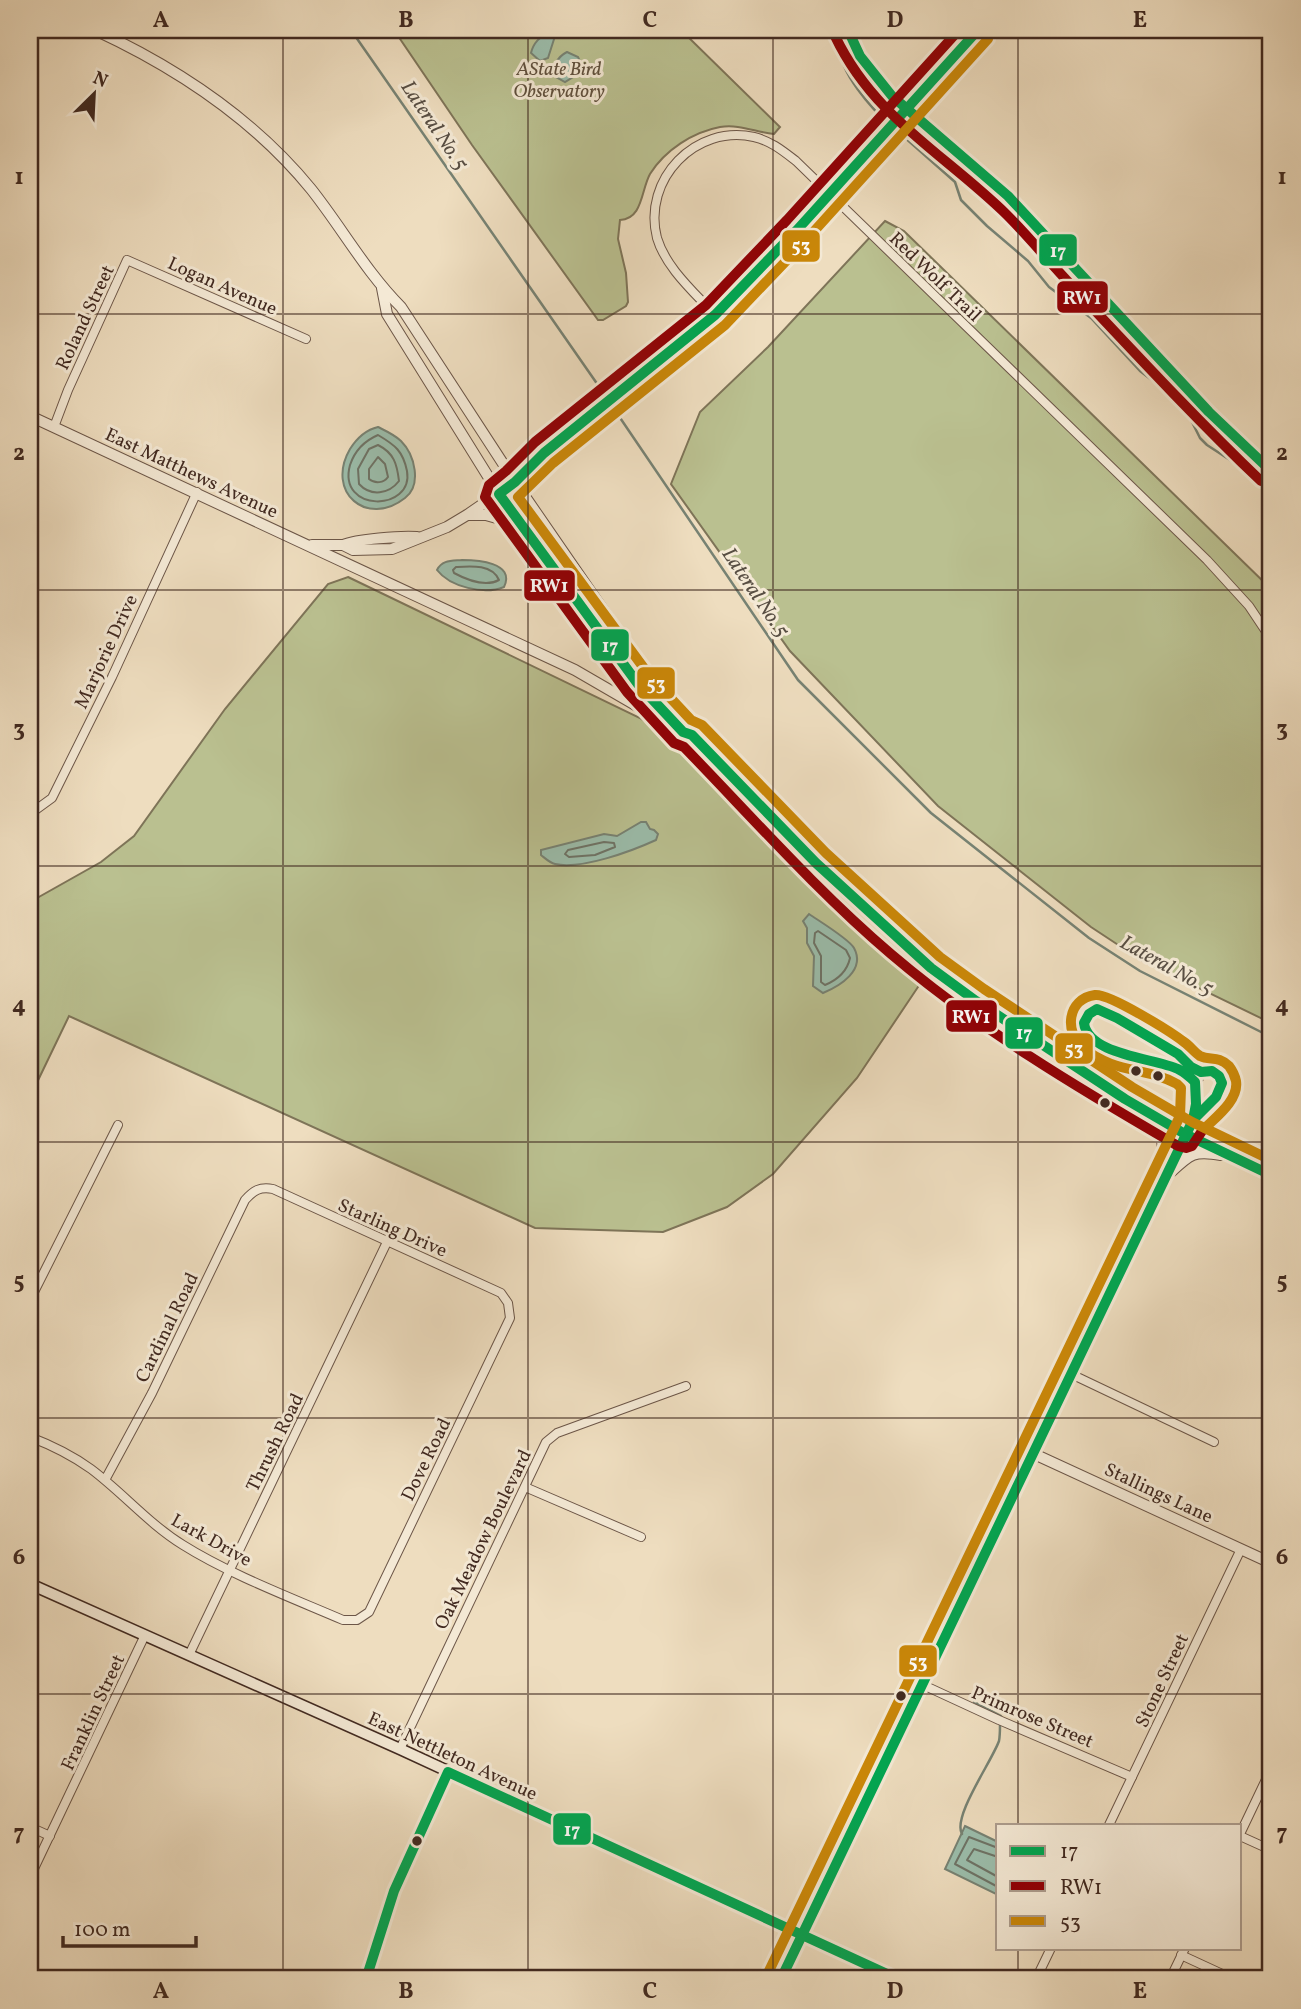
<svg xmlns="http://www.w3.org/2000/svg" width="1301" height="2009" font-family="Vollkorn,serif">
	<rect width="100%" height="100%" fill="#eeddbf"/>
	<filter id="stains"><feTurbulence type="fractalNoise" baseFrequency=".00286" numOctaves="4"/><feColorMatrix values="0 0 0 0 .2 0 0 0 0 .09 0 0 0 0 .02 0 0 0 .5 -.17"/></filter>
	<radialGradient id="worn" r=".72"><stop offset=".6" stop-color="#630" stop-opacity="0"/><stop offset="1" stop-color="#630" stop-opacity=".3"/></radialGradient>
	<!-- green -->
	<g fill="#bac090" stroke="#7e7458" stroke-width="2">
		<path d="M 394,30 L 681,30 L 780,127 L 774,134 C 755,132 740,124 720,127 C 693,132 665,150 650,174 C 641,190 643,219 620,220 L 618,239 L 626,273 L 628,302 L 626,306 L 603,320 L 598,320 L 472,145 Z"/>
		<path d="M 885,221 L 904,231 L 1271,589 L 1271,1023 L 1141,960 L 1091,927 L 938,806 L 790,651 L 671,484 L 700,412 L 768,347 Z"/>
		<path d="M 348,577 L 640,718 L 679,745 L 722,790 L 920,984 L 857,1078 L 773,1174 L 727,1207 L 663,1232 L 535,1228 L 69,1016 L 30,1097 L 30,902 L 101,862 L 134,836 L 225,709 L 328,584 Z"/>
	</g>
	<!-- water -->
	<g fill="#9bbdab" stroke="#778273" stroke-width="2">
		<path d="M 550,33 L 555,36 L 548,58 L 540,61 L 531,53 C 533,44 540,35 550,33 Z"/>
		<path d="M 567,52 L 578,57 L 580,61 L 573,77 L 565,82 L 556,77 C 552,67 557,57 567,52 Z"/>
		<path d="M 378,427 C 386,431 395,435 401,441 C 415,455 422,485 405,498 C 367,528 325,492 350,449 C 357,438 365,430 378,427 Z"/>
		<path d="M 462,560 C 476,560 516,562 504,587 C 484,595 450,587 437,570 C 442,560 451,561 462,560 Z"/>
		<path d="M 641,822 L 646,822 L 650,829 L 654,830 L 658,834 L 656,840 C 632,851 581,870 555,864 C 550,863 546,859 541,855 L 541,850 L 604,834 L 617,836 Z"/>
		<path d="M 809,914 C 819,921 849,939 854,948 C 866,970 840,986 823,993 L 813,986 L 814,956 L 807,943 L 807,928 L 803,921 Z"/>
		<path d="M 965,1826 L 998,1842 L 998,1895 L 945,1869 Z"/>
	</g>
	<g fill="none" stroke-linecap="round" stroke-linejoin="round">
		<!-- shore -->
		<g stroke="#6e7366" stroke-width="2">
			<path d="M 378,435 C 395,445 403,451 407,471 C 414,512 337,513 350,465 C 355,450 364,441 378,435 Z"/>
			<path d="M 378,445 C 394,453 397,464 399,481 C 389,494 371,497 359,484 L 358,469 L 369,449 Z"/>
			<path d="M 378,457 L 385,464 L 388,477 C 384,483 375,484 369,479 L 369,469 Z"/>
			<path d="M 456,567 C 471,566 492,564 499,580 C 486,587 467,580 454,573 L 453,570 Z"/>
			<path d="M 604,842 L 614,843 L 615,847 L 595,855 L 569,857 L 565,854 L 568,850 Z"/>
			<path d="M 818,931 L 846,950 L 850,958 C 847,972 837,980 825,985 L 821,982 L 821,956 L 814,943 L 815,933 Z"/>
			<path d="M 998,1848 L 969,1837 L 955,1864 L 998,1887"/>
			<path d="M 998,1857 L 974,1849 L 967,1860 L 998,1877"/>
		</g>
		<!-- stream -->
		<g stroke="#778273" stroke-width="2.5">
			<path d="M 351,30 L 607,398"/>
			<path d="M 841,49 C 838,71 873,110 889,124"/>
			<path d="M 894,128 L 955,182 L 961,200 L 987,226 L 1028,261 L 1049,287 L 1091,318 L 1140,371 L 1174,397 L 1188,414 L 1200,438 L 1207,445 L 1230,460 L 1271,495"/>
			<path d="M 610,403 L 798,680 L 931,813 L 1089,938 L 1140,971 L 1271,1037"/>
			<path d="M 974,1702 L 1001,1716"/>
			<path d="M 962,1834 C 952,1817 992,1761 999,1741 C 1000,1736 1000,1730 1000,1724"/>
		</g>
		<!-- minor casing -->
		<g stroke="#6c5648" stroke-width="10">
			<g id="minor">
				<path d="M 715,315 C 694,292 666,268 657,238 C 642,179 696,124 754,137 C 771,141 783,151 796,161 L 1207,560 L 1249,606 L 1271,639"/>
				<path d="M 54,427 L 68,390 L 127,260 L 306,339"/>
				<path d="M 30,814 L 52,798 L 112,677 L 197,492"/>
				<path d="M 30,1300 L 118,1125"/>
				<path d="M 1071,1374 L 1214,1442"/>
				<path d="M 30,1437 C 51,1445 73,1456 91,1469 C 123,1493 149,1524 183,1545 C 229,1574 292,1598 343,1620 L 357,1620 L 369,1612 L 510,1318 L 508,1303 L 501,1293 L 273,1189 C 260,1186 253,1191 245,1200 L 152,1393 L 105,1480"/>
				<path d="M 525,1487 L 641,1537"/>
				<path d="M 189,1655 L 387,1242"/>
				<path d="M 921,1684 L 999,1720 L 1132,1777"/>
				<path d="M 400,1749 L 546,1442 L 557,1433 L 686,1386"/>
				<path d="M 1109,1825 L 1241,1549"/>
				<path d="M 30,1827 L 50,1836"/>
				<path d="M 1240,1834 L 1271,1769"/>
				<path d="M 1240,1836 L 1271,1850"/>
				<path d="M 30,1877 L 145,1635"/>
				<path d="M 1181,1955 L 1233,1979"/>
				<path d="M 366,1979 L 394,1891 L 448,1772"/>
				<path d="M 1036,1979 L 1051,1948"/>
				<path d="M 1170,1979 L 1185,1948"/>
			</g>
		</g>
		<!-- tertiary casing -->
		<g stroke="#6c5648" stroke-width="12">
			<g id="tertiary">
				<path d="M 95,30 C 177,68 253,118 311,189 C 342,228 366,272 401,307 L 515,482 L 599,604 L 645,670 L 691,726 L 692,735"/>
				<path d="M 848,30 L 860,56 L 892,96 L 1008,196 L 1209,412 L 1271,471"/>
				<path d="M 928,84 L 978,30"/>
				<path d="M 382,288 L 387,314 L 499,494 L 638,684 L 683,732 L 692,735 L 816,863 L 931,968 L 976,1001 L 1125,1099 L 1185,1134 L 1271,1175"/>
				<path d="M 30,416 L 575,670 L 675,728"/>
				<path d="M 468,515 L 486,515 L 521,525"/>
				<path d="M 312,545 L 343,545 L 353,550 L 392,549 L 447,527 L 467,515 L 515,482 L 544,453 L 715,315 L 797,230"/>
				<path d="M 343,545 C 357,539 400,536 417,537"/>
				<path d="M 1148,1114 L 1162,1139 L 1165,1172"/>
				<path d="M 1171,1172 C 1190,1154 1194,1150 1221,1155"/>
				<path d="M 1032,1453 L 1271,1563"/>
				<path d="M 803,1934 L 1193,1120 C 1196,1104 1192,1085 1201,1072 C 1212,1071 1218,1072 1222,1083 L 1216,1097 L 1193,1120"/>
			</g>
		</g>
		<!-- secondary casing -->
		<g stroke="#412920" stroke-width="13">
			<g id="secondary">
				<path d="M 30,1584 L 400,1749 L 898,1979"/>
				<path d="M 781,1979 L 803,1934"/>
			</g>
		</g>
		<!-- minor -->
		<use href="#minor" stroke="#f4e9d5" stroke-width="8"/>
		<!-- tertiary -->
		<use href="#tertiary" stroke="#f4e9d5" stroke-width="10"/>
		<!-- secondary -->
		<use href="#secondary" stroke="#f4e9d5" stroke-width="10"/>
		<!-- tertiary-bridge casing -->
		<g stroke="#6c5648" stroke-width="12" stroke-linecap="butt">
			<path id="tertiary-bridge" d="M 797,230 L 928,84"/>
		</g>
		<!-- tertiary-bridge -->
		<use href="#tertiary-bridge" stroke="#f4e9d5" stroke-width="10"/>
		<!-- bus-1 casing -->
		<g stroke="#f4e9d5" stroke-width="16">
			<g id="bus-1">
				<path d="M 848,30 L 860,56 L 892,96 L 1008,196 L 1209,412 L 1271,471"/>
				<path d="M 978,30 L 797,230 L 715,315 L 544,453 L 515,482 L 499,494 L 638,684 L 683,732 L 692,735 L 816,863 L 931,968 L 976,1001 L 1125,1099 L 1185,1134 L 1271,1175"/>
				<path d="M 1097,1009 L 1117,1018 L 1178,1054 L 1191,1067 L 1201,1072 L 1212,1071 L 1219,1076 L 1222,1083 L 1216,1097 L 1193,1120 L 1196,1104 L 1195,1082 C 1190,1077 1184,1072 1178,1069 C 1154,1058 1088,1055 1084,1023 L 1089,1014 Z"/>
				<path d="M 366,1979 L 394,1891 L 448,1772 L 898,1979"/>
				<path d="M 781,1979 L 1193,1120"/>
			</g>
		</g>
		<!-- bus-2 casing -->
		<g stroke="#f4e9d5" stroke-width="16">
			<g id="bus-2">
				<path d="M 959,30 L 787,220 L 706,305 L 535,442 L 506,471 L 489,485 L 485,497 L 627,692 L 674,743 L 684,747 C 752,817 817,891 891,954 C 979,1029 1078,1088 1178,1146 L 1186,1148 L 1192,1146 L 1202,1131"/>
				<path d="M 835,36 C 874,118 945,154 1007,215 C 1030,238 1050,263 1072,286 C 1134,352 1196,419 1261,481"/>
			</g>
		</g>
		<!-- bus-3 casing -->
		<g stroke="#f4e9d5" stroke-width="16">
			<g id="bus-3">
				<path d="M 988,39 L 807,239 L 725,325 L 553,463 L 518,497 L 649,675 L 691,720 L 702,725 L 826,853 L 940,957 L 984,989 L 1132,1087 L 1192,1122 L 1271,1160"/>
				<path d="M 768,1973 L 1180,1116 L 1181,1088 L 1177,1084 C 1147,1067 1115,1074 1083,1048 C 1064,1032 1067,999 1095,995 C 1109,993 1171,1032 1184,1042 C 1190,1046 1194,1052 1200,1056 C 1210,1061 1218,1055 1229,1066 C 1232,1070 1235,1076 1236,1081 C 1239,1100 1216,1117 1205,1128"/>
			</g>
		</g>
		<!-- bus-1 -->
		<use href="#bus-1" stroke="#00a651" stroke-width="10"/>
		<!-- bus-2 -->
		<use href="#bus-2" stroke="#910005" stroke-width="10"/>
		<!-- bus-3 -->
		<use href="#bus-3" stroke="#ca8708" stroke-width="10"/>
	</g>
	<!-- grid -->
	<path fill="none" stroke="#412920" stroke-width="2" stroke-opacity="0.55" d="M 283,30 L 283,1979M 528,30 L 528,1979M 773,30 L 773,1979M 1018,30 L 1018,1825M 30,314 L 1271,314M 30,590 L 1271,590M 30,866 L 1271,866M 30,1142 L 1271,1142M 30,1418 L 1271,1418M 30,1694 L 1271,1694M 1018,1948 L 1018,1979"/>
	<!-- markers -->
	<g fill="#412920" stroke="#f4e9d5" stroke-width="2.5">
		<circle cx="1136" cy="1071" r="6"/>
		<circle cx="1158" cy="1076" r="6"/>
		<circle cx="1105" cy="1103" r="6"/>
		<circle cx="901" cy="1696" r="6"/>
		<circle cx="417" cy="1841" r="6"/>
	</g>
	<g text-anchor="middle" stroke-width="6" stroke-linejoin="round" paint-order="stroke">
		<!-- park labels -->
		<g font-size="19" font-style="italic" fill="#5f4f3c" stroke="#f4e9d5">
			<text x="559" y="75">AState Bird<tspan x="559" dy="22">Observatory</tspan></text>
		</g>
		<!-- street labels -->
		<g font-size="19" fill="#412920" stroke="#f4e9d5">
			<text transform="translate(936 276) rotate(44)" y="7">Red Wolf Trail</text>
			<text transform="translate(223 285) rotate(24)" y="7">Logan Avenue</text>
			<text transform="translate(84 317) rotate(-65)" y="7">Roland Street</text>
			<text transform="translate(192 472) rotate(25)" y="7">East Matthews Avenue</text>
			<text transform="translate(105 651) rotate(-65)" y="7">Marjorie Drive</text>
			<text transform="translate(393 1227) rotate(24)" y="7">Starling Drive</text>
			<text transform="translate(166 1327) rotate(-64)" y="7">Cardinal Road</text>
			<text transform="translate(274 1442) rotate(-64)" y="7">Thrush Road</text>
			<text transform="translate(425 1459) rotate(-64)" y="7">Dove Road</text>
			<text transform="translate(1159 1492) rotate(25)" y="7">Stallings Lane</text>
			<text transform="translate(212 1539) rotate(29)" y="7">Lark Drive</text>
			<text transform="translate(482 1539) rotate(-64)" y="7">Oak Meadow Boulevard</text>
			<text transform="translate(1161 1680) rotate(-65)" y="7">Stone Street</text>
			<text transform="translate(92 1712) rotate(-65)" y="7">Franklin Street</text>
			<text transform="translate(1033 1716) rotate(23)" y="7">Primrose Street</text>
			<text transform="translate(453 1755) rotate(25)" y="7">East Nettleton Avenue</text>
		</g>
		<!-- water labels -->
		<g font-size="21" font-style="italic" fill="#584e43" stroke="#f4e9d5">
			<text transform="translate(435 125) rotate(56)" y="7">Lateral No. 5</text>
			<text transform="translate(756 592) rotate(56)" y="7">Lateral No. 5</text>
			<text transform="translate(1167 965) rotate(29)" y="7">Lateral No. 5</text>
		</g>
	</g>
	<g stroke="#f4e9d5" stroke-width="2.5">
		<rect x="781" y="229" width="40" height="34" rx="7" fill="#ca8708"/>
		<rect x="1038" y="233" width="40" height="34" rx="7" fill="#00a651"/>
		<rect x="1056" y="280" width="53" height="34" rx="7" fill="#910005"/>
		<rect x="523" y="569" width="53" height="33" rx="7" fill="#910005"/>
		<rect x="590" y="628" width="40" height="34" rx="7" fill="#00a651"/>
		<rect x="636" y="666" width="40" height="34" rx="7" fill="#ca8708"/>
		<rect x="945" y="999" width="53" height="34" rx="7" fill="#910005"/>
		<rect x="1004" y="1016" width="40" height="34" rx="7" fill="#00a651"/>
		<rect x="1054" y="1032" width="40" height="33" rx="7" fill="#ca8708"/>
		<rect x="898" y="1644" width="40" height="34" rx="7" fill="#ca8708"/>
		<rect x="552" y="1812" width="40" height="34" rx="7" fill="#00a651"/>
	</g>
	<g font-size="19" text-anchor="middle" font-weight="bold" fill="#fff">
		<text x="801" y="252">53</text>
		<text x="1058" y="257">17</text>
		<text x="1082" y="304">RW1</text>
		<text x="549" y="592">RW1</text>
		<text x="610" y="652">17</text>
		<text x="656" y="690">53</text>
		<text x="971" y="1023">RW1</text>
		<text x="1024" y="1039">17</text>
		<text x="1074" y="1055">53</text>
		<text x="918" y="1668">53</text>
		<text x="572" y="1836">17</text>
	</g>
	<!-- margin -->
	<rect width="1301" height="2009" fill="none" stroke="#eeddbf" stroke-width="77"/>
	<!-- legend -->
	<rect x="996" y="1824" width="245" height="126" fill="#f4e9d5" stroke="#ac9c8d" stroke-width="2"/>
	<rect x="1010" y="1846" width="35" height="10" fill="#00a651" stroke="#ac9c8d" stroke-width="2"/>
	<text x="1060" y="1858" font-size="21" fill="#412920">17</text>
	<rect x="1010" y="1881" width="35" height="10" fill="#910005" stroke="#ac9c8d" stroke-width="2"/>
	<text x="1060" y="1894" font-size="21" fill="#412920">RW1</text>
	<rect x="1010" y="1916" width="35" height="10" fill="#ca8708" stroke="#ac9c8d" stroke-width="2"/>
	<text x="1060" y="1928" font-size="21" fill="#412920">53</text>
	<!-- north arrow -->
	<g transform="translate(94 94) rotate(24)" stroke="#f4e9d5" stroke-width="5" paint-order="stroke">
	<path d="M0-5L12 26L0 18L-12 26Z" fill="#412920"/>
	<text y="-10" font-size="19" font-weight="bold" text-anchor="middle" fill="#412920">N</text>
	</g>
	<!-- scale -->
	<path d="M63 1936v10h133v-10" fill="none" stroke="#412920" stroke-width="3.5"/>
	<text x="74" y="1936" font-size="21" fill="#412920" stroke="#f4e9d5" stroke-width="5" paint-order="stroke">100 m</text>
	<rect x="38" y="38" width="1224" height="1932" fill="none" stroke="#412920" stroke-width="2.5"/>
	<g font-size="23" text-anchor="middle" font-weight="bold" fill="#412920">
		<text x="161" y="27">A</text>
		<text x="406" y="27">B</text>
		<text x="650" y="27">C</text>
		<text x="895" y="27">D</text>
		<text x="1140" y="27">E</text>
		<text x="19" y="184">1</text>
		<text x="1282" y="184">1</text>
		<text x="19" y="460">2</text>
		<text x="1282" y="460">2</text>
		<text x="19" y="736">3</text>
		<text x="1282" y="736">3</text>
		<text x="19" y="1012">4</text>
		<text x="1282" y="1012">4</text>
		<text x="19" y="1288">5</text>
		<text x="1282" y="1288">5</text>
		<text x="19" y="1564">6</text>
		<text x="1282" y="1564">6</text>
		<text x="19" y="1840">7</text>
		<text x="1282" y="1840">7</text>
		<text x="161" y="1998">A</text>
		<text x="406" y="1998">B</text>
		<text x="650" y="1998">C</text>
		<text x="895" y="1998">D</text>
		<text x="1140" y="1998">E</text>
	</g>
	<rect width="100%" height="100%" filter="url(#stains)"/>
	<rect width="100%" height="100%" fill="url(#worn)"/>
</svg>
